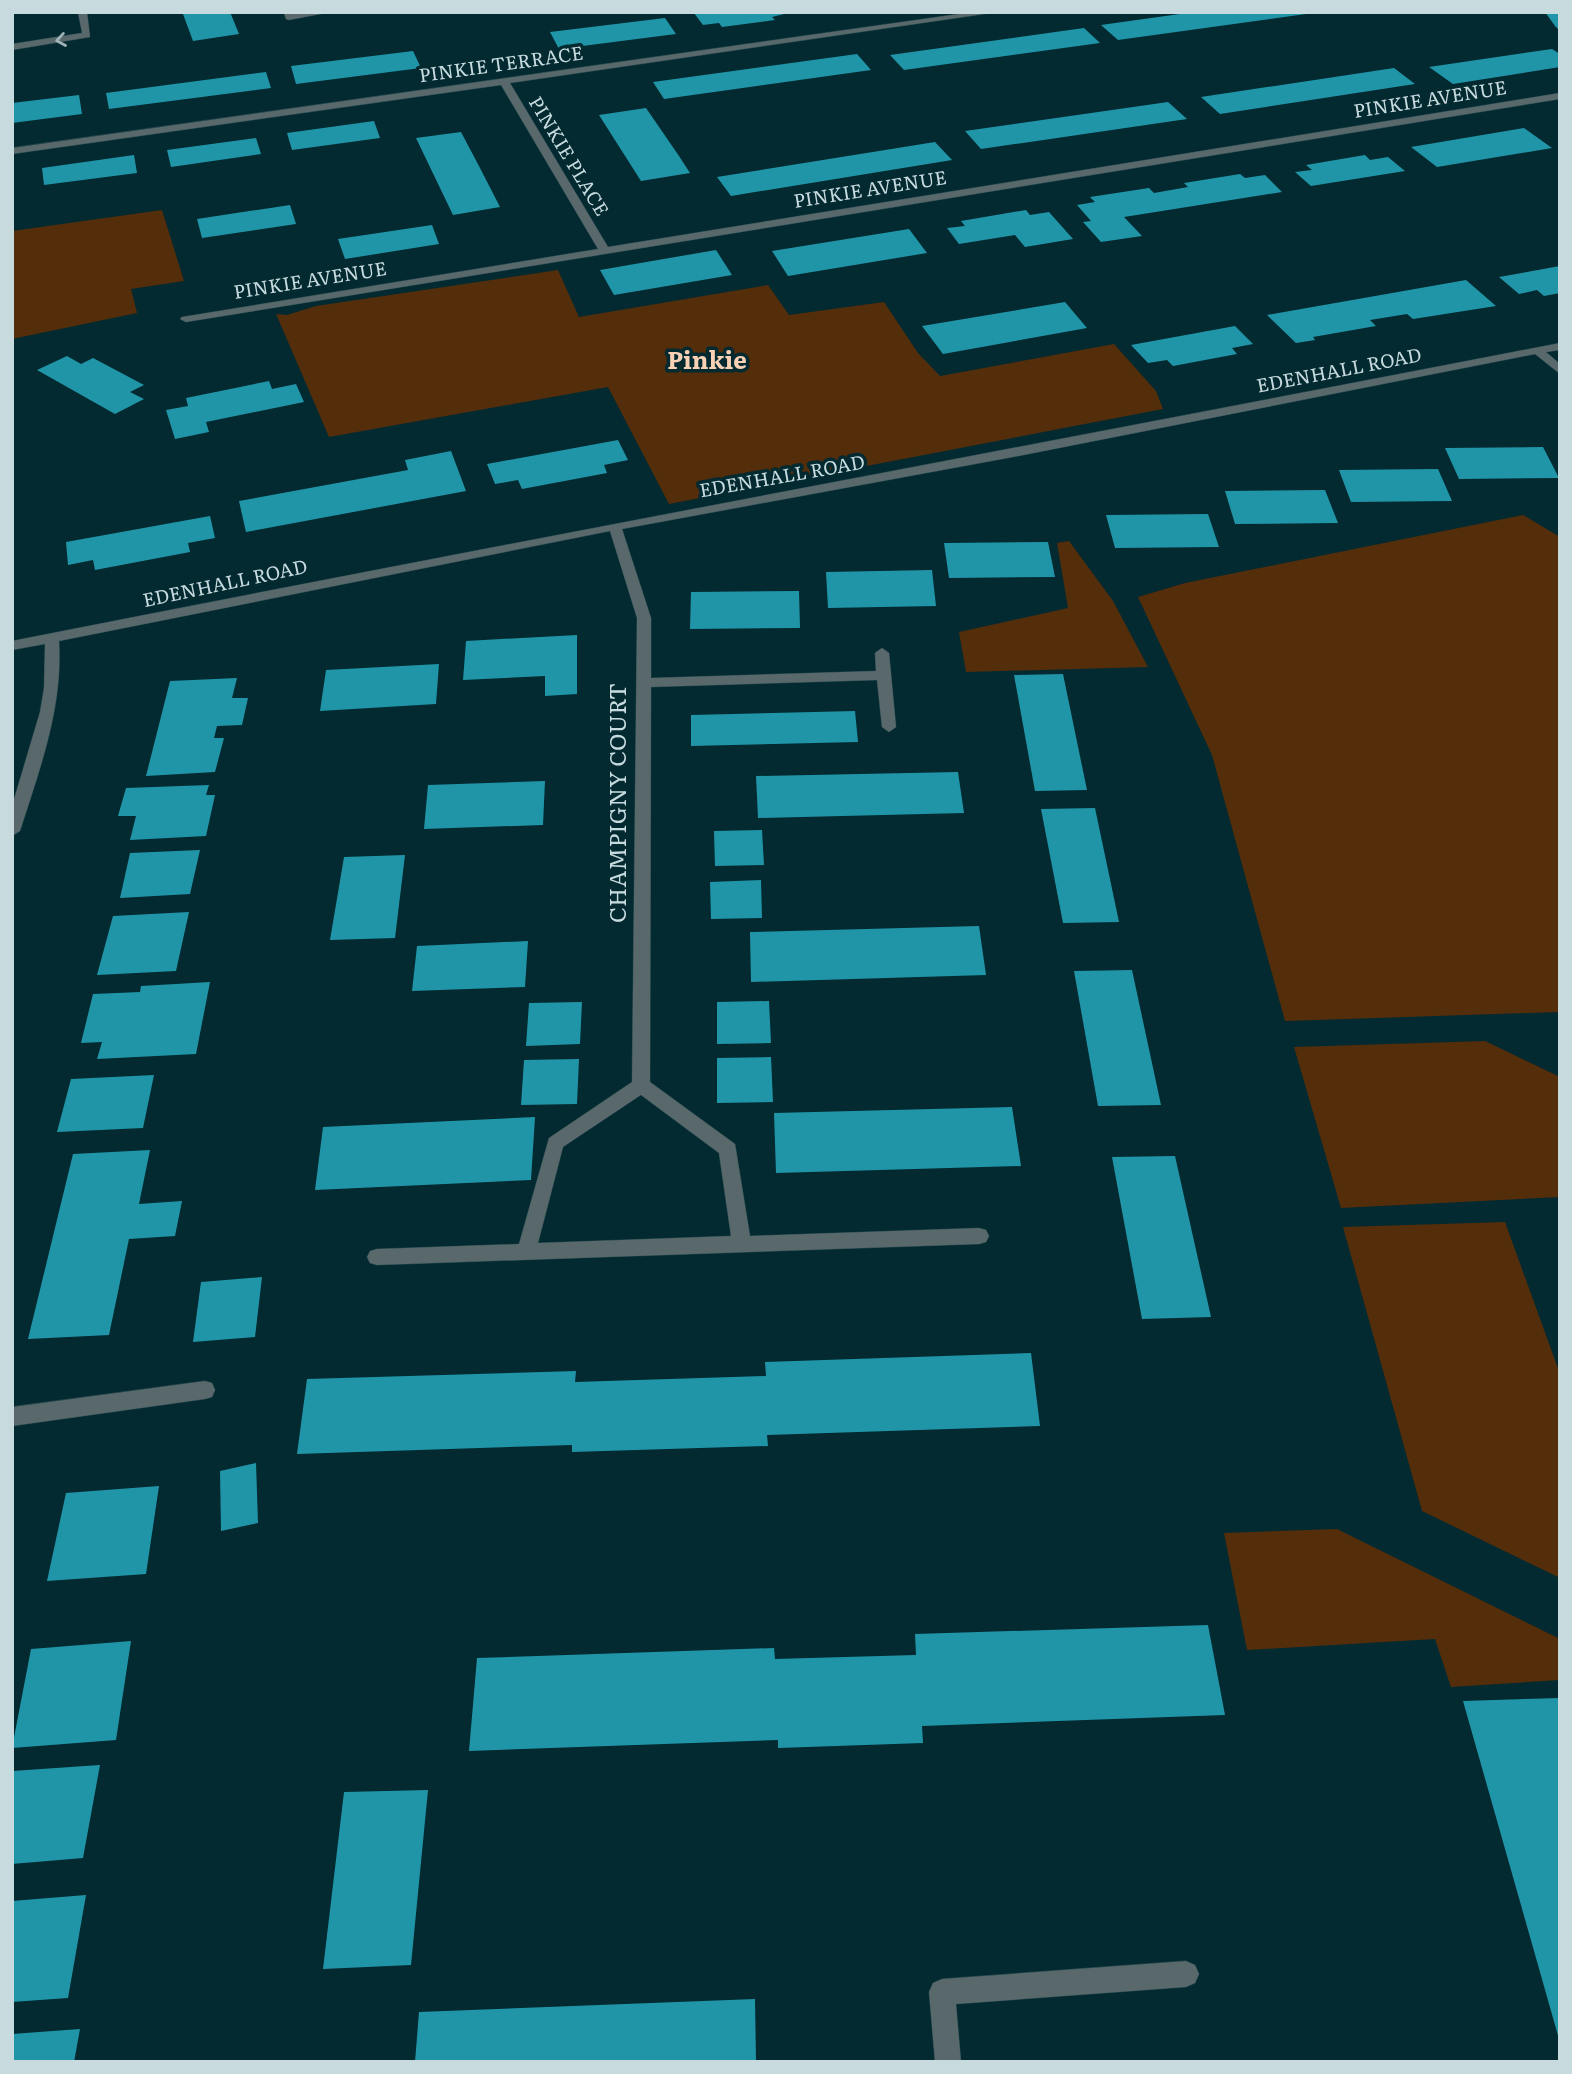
<svg xmlns="http://www.w3.org/2000/svg" width="1572" height="2074" font-family="Literata,serif">
	<rect width="100%" height="100%" fill="#022a30"/>
	<!-- green -->
	<g fill="#542d0b">
		<path d="M 162,210 L 184,281 L 131,289 L 137,313 L 12,339 L 12,231 Z"/>
		<path d="M 558,270 L 579,317 L 768,285 L 789,315 L 884,302 L 918,353 L 940,376 L 1114,344 L 1156,391 L 1163,409 L 669,504 L 608,387 L 329,437 L 276,314 L 287,315 L 316,306 Z"/>
		<path d="M 1523,515 L 1560,537 L 1560,1012 L 1285,1021 L 1212,755 L 1138,597 L 1185,583 Z"/>
		<path d="M 1069,541 L 1113,601 L 1148,667 L 966,672 L 959,632 L 1068,608 L 1057,543 Z"/>
		<path d="M 1485,1041 L 1560,1077 L 1560,1197 L 1341,1208 L 1294,1047 Z"/>
		<path d="M 1505,1222 L 1560,1374 L 1560,1578 L 1422,1511 L 1343,1227 Z"/>
		<path d="M 1337,1529 L 1560,1639 L 1560,1680 L 1451,1687 L 1435,1639 L 1247,1650 L 1224,1533 Z"/>
	</g>
	<!-- building -->
	<g fill="#2195a8">
		<path d="M 196,12 L 230,12 L 239,34 L 193,41 L 183,14 Z"/>
		<path d="M 792,12 L 772,17 L 775,20 L 722,27 L 719,23 L 703,25 L 694,13 Z"/>
		<path d="M 1194,12 L 1306,12 L 1306,14 L 1118,40 L 1101,25 Z"/>
		<path d="M 1545,12 L 1560,12 L 1560,31 L 1555,26 Z"/>
		<path d="M 665,18 L 676,34 L 559,49 L 550,32 Z"/>
		<path d="M 1084,28 L 1100,43 L 904,70 L 890,55 Z"/>
		<path d="M 1552,49 L 1560,54 L 1560,67 L 1453,84 L 1429,67 Z"/>
		<path d="M 413,51 L 421,68 L 296,84 L 291,66 Z"/>
		<path d="M 857,54 L 871,70 L 664,99 L 653,82 Z"/>
		<path d="M 1394,68 L 1415,84 L 1220,114 L 1201,97 Z"/>
		<path d="M 266,72 L 271,88 L 109,109 L 106,93 Z"/>
		<path d="M 79,95 L 82,114 L 12,123 L 12,103 Z"/>
		<path d="M 1168,102 L 1187,119 L 981,149 L 965,131 Z"/>
		<path d="M 646,108 L 679,156 L 690,173 L 641,181 L 599,115 Z"/>
		<path d="M 374,121 L 380,138 L 292,150 L 287,133 Z"/>
		<path d="M 1524,128 L 1552,148 L 1437,167 L 1411,147 Z"/>
		<path d="M 461,132 L 480,168 L 500,207 L 453,215 L 416,138 Z"/>
		<path d="M 256,138 L 261,154 L 171,167 L 167,150 Z"/>
		<path d="M 935,142 L 952,160 L 731,196 L 717,177 Z"/>
		<path d="M 134,155 L 137,173 L 44,185 L 42,168 Z"/>
		<path d="M 1365,155 L 1370,160 L 1388,157 L 1405,171 L 1311,186 L 1295,172 L 1312,170 L 1306,165 Z"/>
		<path d="M 1240,174 L 1245,178 L 1265,175 L 1282,192 L 1124,217 L 1142,236 L 1101,242 L 1083,222 L 1091,221 L 1077,205 L 1095,202 L 1090,197 L 1149,188 L 1154,193 L 1188,187 L 1184,183 Z"/>
		<path d="M 290,205 L 296,224 L 202,238 L 197,219 Z"/>
		<path d="M 1026,210 L 1030,215 L 1049,212 L 1073,239 L 1025,247 L 1015,235 L 959,244 L 947,228 L 965,226 L 961,221 Z"/>
		<path d="M 432,225 L 439,244 L 345,259 L 338,239 Z"/>
		<path d="M 909,229 L 927,253 L 788,276 L 772,251 Z"/>
		<path d="M 716,250 L 732,275 L 614,295 L 600,270 Z"/>
		<path d="M 1560,266 L 1560,293 L 1544,296 L 1537,290 L 1519,294 L 1499,277 Z"/>
		<path d="M 1466,280 L 1496,306 L 1413,319 L 1407,314 L 1370,320 L 1376,326 L 1313,337 L 1315,340 L 1296,343 L 1267,315 Z"/>
		<path d="M 1065,302 L 1087,328 L 943,354 L 922,326 Z"/>
		<path d="M 1235,326 L 1253,344 L 1232,348 L 1237,354 L 1173,366 L 1167,360 L 1148,363 L 1131,345 Z"/>
		<path d="M 67,356 L 81,364 L 93,358 L 144,385 L 130,392 L 144,399 L 115,414 L 37,370 Z"/>
		<path d="M 269,381 L 272,389 L 296,384 L 304,402 L 206,422 L 209,432 L 175,439 L 166,410 L 188,406 L 186,398 Z"/>
		<path d="M 618,440 L 628,460 L 604,465 L 607,473 L 522,489 L 518,480 L 495,484 L 487,464 Z"/>
		<path d="M 1543,447 L 1559,478 L 1459,479 L 1445,448 Z"/>
		<path d="M 451,451 L 466,491 L 246,532 L 239,501 L 408,470 L 405,460 Z"/>
		<path d="M 1438,469 L 1452,501 L 1351,502 L 1339,470 Z"/>
		<path d="M 1325,490 L 1338,523 L 1235,524 L 1225,491 Z"/>
		<path d="M 1208,514 L 1219,547 L 1115,548 L 1106,515 Z"/>
		<path d="M 210,516 L 215,538 L 188,543 L 190,552 L 95,570 L 93,560 L 68,565 L 66,542 Z"/>
		<path d="M 1048,542 L 1055,577 L 949,578 L 944,543 Z"/>
		<path d="M 932,570 L 936,606 L 828,608 L 826,572 Z"/>
		<path d="M 799,591 L 800,628 L 690,629 L 691,592 Z"/>
		<path d="M 577,635 L 577,694 L 545,696 L 545,676 L 463,680 L 466,641 Z"/>
		<path d="M 439,664 L 436,704 L 320,711 L 326,670 Z"/>
		<path d="M 1063,674 L 1087,790 L 1035,791 L 1014,675 Z"/>
		<path d="M 237,678 L 232,698 L 248,698 L 242,725 L 217,726 L 214,738 L 224,738 L 215,772 L 146,776 L 170,681 Z"/>
		<path d="M 855,711 L 858,742 L 691,746 L 691,715 Z"/>
		<path d="M 958,772 L 964,813 L 758,818 L 756,776 Z"/>
		<path d="M 545,781 L 543,825 L 424,829 L 428,785 Z"/>
		<path d="M 209,785 L 206,795 L 215,795 L 206,836 L 130,840 L 136,816 L 118,816 L 126,788 Z"/>
		<path d="M 1095,808 L 1119,922 L 1063,923 L 1041,809 Z"/>
		<path d="M 762,830 L 764,865 L 715,866 L 714,831 Z"/>
		<path d="M 200,850 L 190,894 L 120,898 L 130,853 Z"/>
		<path d="M 405,855 L 395,938 L 330,940 L 344,857 Z"/>
		<path d="M 761,880 L 762,918 L 711,919 L 710,882 Z"/>
		<path d="M 189,912 L 176,971 L 97,975 L 113,916 Z"/>
		<path d="M 979,926 L 986,975 L 751,982 L 750,932 Z"/>
		<path d="M 528,941 L 525,987 L 412,991 L 417,946 Z"/>
		<path d="M 1132,970 L 1161,1105 L 1098,1106 L 1074,971 Z"/>
		<path d="M 210,982 L 196,1054 L 97,1059 L 102,1042 L 81,1043 L 93,994 L 140,992 L 141,986 Z"/>
		<path d="M 769,1001 L 771,1043 L 717,1044 L 717,1002 Z"/>
		<path d="M 582,1002 L 580,1044 L 526,1046 L 529,1003 Z"/>
		<path d="M 771,1057 L 773,1102 L 717,1103 L 717,1058 Z"/>
		<path d="M 579,1059 L 577,1104 L 521,1105 L 524,1060 Z"/>
		<path d="M 154,1075 L 143,1128 L 57,1132 L 71,1079 Z"/>
		<path d="M 1012,1107 L 1021,1166 L 776,1173 L 774,1113 Z"/>
		<path d="M 535,1117 L 531,1180 L 315,1190 L 323,1127 Z"/>
		<path d="M 150,1150 L 139,1204 L 182,1201 L 175,1236 L 129,1239 L 109,1335 L 28,1339 L 73,1154 Z"/>
		<path d="M 1175,1156 L 1211,1317 L 1142,1319 L 1112,1157 Z"/>
		<path d="M 262,1277 L 255,1337 L 193,1342 L 201,1282 Z"/>
		<path d="M 1031,1353 L 1040,1426 L 767,1435 L 768,1446 L 572,1452 L 572,1445 L 297,1454 L 307,1379 L 576,1371 L 575,1382 L 766,1376 L 765,1362 Z"/>
		<path d="M 256,1463 L 258,1523 L 221,1531 L 220,1471 Z"/>
		<path d="M 159,1486 L 146,1574 L 47,1581 L 66,1493 Z"/>
		<path d="M 1208,1625 L 1225,1715 L 922,1726 L 923,1743 L 778,1748 L 778,1740 L 469,1751 L 477,1658 L 774,1648 L 775,1659 L 916,1655 L 915,1634 Z"/>
		<path d="M 131,1641 L 116,1740 L 12,1748 L 31,1649 Z"/>
		<path d="M 1560,1698 L 1560,2039 L 1559,2039 L 1463,1701 Z"/>
		<path d="M 100,1765 L 83,1858 L 12,1864 L 12,1771 Z"/>
		<path d="M 428,1790 L 411,1965 L 323,1969 L 344,1792 Z"/>
		<path d="M 86,1895 L 68,1998 L 12,2002 L 12,1901 Z"/>
		<path d="M 755,1999 L 756,2062 L 415,2062 L 419,2012 Z"/>
		<path d="M 80,2029 L 74,2062 L 12,2062 L 12,2034 Z"/>
	</g>
	<g fill="none" stroke-linecap="round" stroke-linejoin="round">
		<!-- minor casing -->
		<g stroke="#22464c" stroke-width="1">
			<g id="minor">
				<path d="M 78,12 L 87,12 L 90,37 L 12,50 L 12,44 L 82,33 Z"/>
				<path d="M 284,12 L 331,12 L 289,20 L 286,19 Z"/>
				<path d="M 973,12 L 998,12 L 510,83 L 608,247 L 1560,93 L 1560,99 L 186,322 L 180,319 L 182,317 L 598,249 L 501,85 L 12,154 L 12,148 Z"/>
				<path d="M 1560,343 L 1560,350 L 1546,352 L 1560,364 L 1560,374 L 1535,354 L 1013,457 L 622,529 L 651,618 L 651,678 L 876,671 L 875,653 L 882,648 L 889,653 L 896,727 L 889,732 L 882,727 L 877,680 L 651,687 L 650,1082 L 735,1144 L 750,1236 L 979,1228 L 986,1230 L 989,1236 L 986,1242 L 979,1244 L 377,1265 L 370,1263 L 367,1257 L 370,1251 L 377,1249 L 519,1244 L 549,1138 L 632,1082 L 637,618 L 610,531 L 59,641 C 63,708 40,768 20,831 L 12,836 L 12,806 L 40,712 L 44,688 L 45,644 L 12,650 L 12,641 C 528,539 1044,443 1560,343 ZM 641,1095 L 719,1153 L 731,1236 L 538,1243 L 563,1147 Z"/>
				<path d="M 205,1381 L 212,1383 L 215,1390 L 212,1397 L 205,1399 L 12,1426 L 12,1407 Z"/>
				<path d="M 1186,1961 L 1195,1965 L 1199,1974 L 1195,1983 L 1186,1987 L 956,2004 L 961,2062 L 935,2062 L 929,1992 L 933,1983 L 942,1979 Z"/>
			</g>
		</g>
		<!-- minor -->
		<use href="#minor" fill="#58686b" fill-rule="evenodd"/>
	</g>
	<!-- one-way arrows -->
	<defs><path id="oneway-chevron" d="M-2-3.5L2.5 0L-2 3.5" fill="none" stroke-width="1.6" stroke-linecap="round" stroke-linejoin="round" transform="scale(1.75)"/></defs>
	<use stroke="#a0b3b6" href="#oneway-chevron" transform="translate(61 40) rotate(170)"/>
	<g text-anchor="middle" stroke-width="7" stroke-linejoin="round" paint-order="stroke">
		<!-- far-street labels -->
		<g font-size="19" fill="#c7dbdf" stroke="#022a30">
			<text transform="translate(501 64) rotate(-8)" y="7">PINKIE TERRACE</text>
			<text transform="translate(1430 99) rotate(-9)" y="7">PINKIE AVENUE</text>
			<text transform="translate(569 156) rotate(59)" y="7">PINKIE PLACE</text>
			<text transform="translate(870 189) rotate(-9)" y="7">PINKIE AVENUE</text>
			<text transform="translate(310 280) rotate(-9)" y="7">PINKIE AVENUE</text>
			<text transform="translate(1339 370) rotate(-11)" y="7">EDENHALL ROAD</text>
			<text transform="translate(782 476) rotate(-10)" y="7">EDENHALL ROAD</text>
			<text transform="translate(225 583) rotate(-12)" y="7">EDENHALL ROAD</text>
		</g>
		<!-- street labels -->
		<g font-size="23" fill="#c7dbdf" stroke="#022a30">
			<text transform="translate(618 803) rotate(-90)" y="8">CHAMPIGNY COURT</text>
		</g>
		<!-- far-district labels -->
		<g font-size="24" font-weight="bold" fill="#fad1b4" stroke="#022a30">
			<text x="707" y="369">Pinkie</text>
		</g>
	</g>
	<!-- border -->
	<rect width="1572" height="2074" fill="none" stroke="#c7dbdf" stroke-width="28"/>
</svg>
